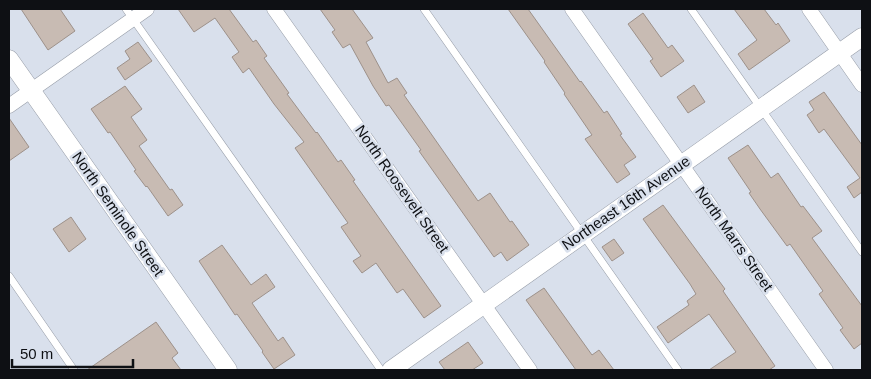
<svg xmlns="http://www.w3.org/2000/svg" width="871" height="379" font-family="Arial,sans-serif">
	<rect width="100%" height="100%" fill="#d9e0ec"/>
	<!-- building -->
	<g fill="#c8bbb3" stroke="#9d918a">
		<path d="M 21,9 L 60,9 L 75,31 L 48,50 Z"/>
		<path d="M 178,9 L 229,9 L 253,42 L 256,40 L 267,56 L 264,58 L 289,93 L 287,94 L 316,133 L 317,132 L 338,162 L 341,160 L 355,180 L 353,181 L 441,306 L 424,318 L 403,289 L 397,293 L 376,263 L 362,273 L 353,261 L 361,256 L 341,227 L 348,223 L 295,148 L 304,142 L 274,104 L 249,68 L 243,73 L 232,57 L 239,52 L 215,18 L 194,32 Z"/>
		<path d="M 320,9 L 352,9 L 373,38 L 366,42 L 388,83 L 397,78 L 407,93 L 404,95 L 478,201 L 490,193 L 510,222 L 512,221 L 529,245 L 507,261 L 501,252 L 494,257 L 419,151 L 421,150 L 389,105 L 386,106 L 373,86 L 350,44 L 343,48 L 332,32 L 335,30 Z"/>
		<path d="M 508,9 L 528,9 L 580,82 L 581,81 L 604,113 L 607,111 L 622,134 L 620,135 L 636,157 L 624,165 L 630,174 L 617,183 L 585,139 L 592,135 L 564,94 L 565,93 L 544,62 L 545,61 Z"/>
		<path d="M 734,9 L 764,9 L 776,25 L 778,23 L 790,41 L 749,70 L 738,54 L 757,40 Z"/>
		<path d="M 643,13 L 668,48 L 672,45 L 684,61 L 661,77 L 650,61 L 653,59 L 628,24 Z"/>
		<path d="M 138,42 L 152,61 L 125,80 L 117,68 L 130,59 L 125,51 Z"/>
		<path d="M 694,85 L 705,102 L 688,113 L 677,97 Z"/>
		<path d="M 125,86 L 142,109 L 131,117 L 147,140 L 139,146 L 170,190 L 172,189 L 183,205 L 168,216 L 147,186 L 146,187 L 134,171 L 136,170 L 110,132 L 108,133 L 91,109 Z"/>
		<path d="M 824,92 L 862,145 L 862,192 L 854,198 L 847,187 L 860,178 L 824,129 L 819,133 L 807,115 L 814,110 L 809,102 Z"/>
		<path d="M 9,118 L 29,147 L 9,161 Z"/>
		<path d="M 748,145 L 771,178 L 778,173 L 801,207 L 803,206 L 822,231 L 812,238 L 862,306 L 862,343 L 854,349 L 840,330 L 843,328 L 819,294 L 823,291 L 790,244 L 787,246 L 760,209 L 749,193 L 751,192 L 728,158 Z"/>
		<path d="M 663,205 L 725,289 L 723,291 L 775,366 L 769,370 L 709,370 L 736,352 L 709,314 L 668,343 L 657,327 L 689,305 L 687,301 L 696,294 L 690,284 L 643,219 Z"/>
		<path d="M 71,217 L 86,239 L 69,252 L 53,229 Z"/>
		<path d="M 614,239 L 624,253 L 612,261 L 602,247 Z"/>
		<path d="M 222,245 L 251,285 L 266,274 L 275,287 L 252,303 L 278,341 L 283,337 L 295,355 L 274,369 L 262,352 L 263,351 L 237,314 L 235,315 L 199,261 Z"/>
		<path d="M 544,288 L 592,355 L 599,350 L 614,370 L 576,370 L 526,300 Z"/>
		<path d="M 156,322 L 178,353 L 172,358 L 181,370 L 87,370 Z"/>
		<path d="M 468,342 L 483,363 L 472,370 L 445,370 L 439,362 Z"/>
	</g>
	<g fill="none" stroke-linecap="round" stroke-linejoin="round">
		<!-- service casing -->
		<g stroke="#979da8" stroke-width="8">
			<g id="service">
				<path d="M 126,9 L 381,370"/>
				<path d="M 424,9 L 678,370"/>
				<path d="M 691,9 L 862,252"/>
				<path d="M 9,276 L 74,370"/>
			</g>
		</g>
		<!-- minor casing -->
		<g stroke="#979da8" stroke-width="15">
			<g id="minor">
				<path d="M 274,9 L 530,370"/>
				<path d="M 572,9 L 826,370"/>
				<path d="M 809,9 L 862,85"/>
				<path d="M 9,106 L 147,9"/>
			</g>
		</g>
		<!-- tertiary casing -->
		<g stroke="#979da8" stroke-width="19">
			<g id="tertiary">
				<path d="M 9,59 L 228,370"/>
				<path d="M 391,370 L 862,37"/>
			</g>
		</g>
		<!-- service -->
		<use href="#service" stroke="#fff" stroke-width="7"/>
		<!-- minor -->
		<use href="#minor" stroke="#fff" stroke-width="14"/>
		<!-- tertiary -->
		<use href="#tertiary" stroke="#fff" stroke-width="18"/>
	</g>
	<g text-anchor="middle" stroke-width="5" stroke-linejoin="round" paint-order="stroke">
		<!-- street labels -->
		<g font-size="15" fill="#0e1014" stroke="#d9e0ec">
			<text transform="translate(402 189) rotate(55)" y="5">North Roosevelt Street</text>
			<text transform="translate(626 203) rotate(-35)" y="5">Northeast 16th Avenue</text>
			<text transform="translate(118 214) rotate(55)" y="5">North Seminole Street</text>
			<text transform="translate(734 239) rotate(55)" y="5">North Marrs Street</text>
		</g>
	</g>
	<!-- border -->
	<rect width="871" height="379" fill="none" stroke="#0e1014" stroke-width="20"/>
	<!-- scale -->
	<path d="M12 359v8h121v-8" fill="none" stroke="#0e1014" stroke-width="2.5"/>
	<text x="20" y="359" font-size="15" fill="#0e1014" stroke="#d9e0ec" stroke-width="4" paint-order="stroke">50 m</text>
</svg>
